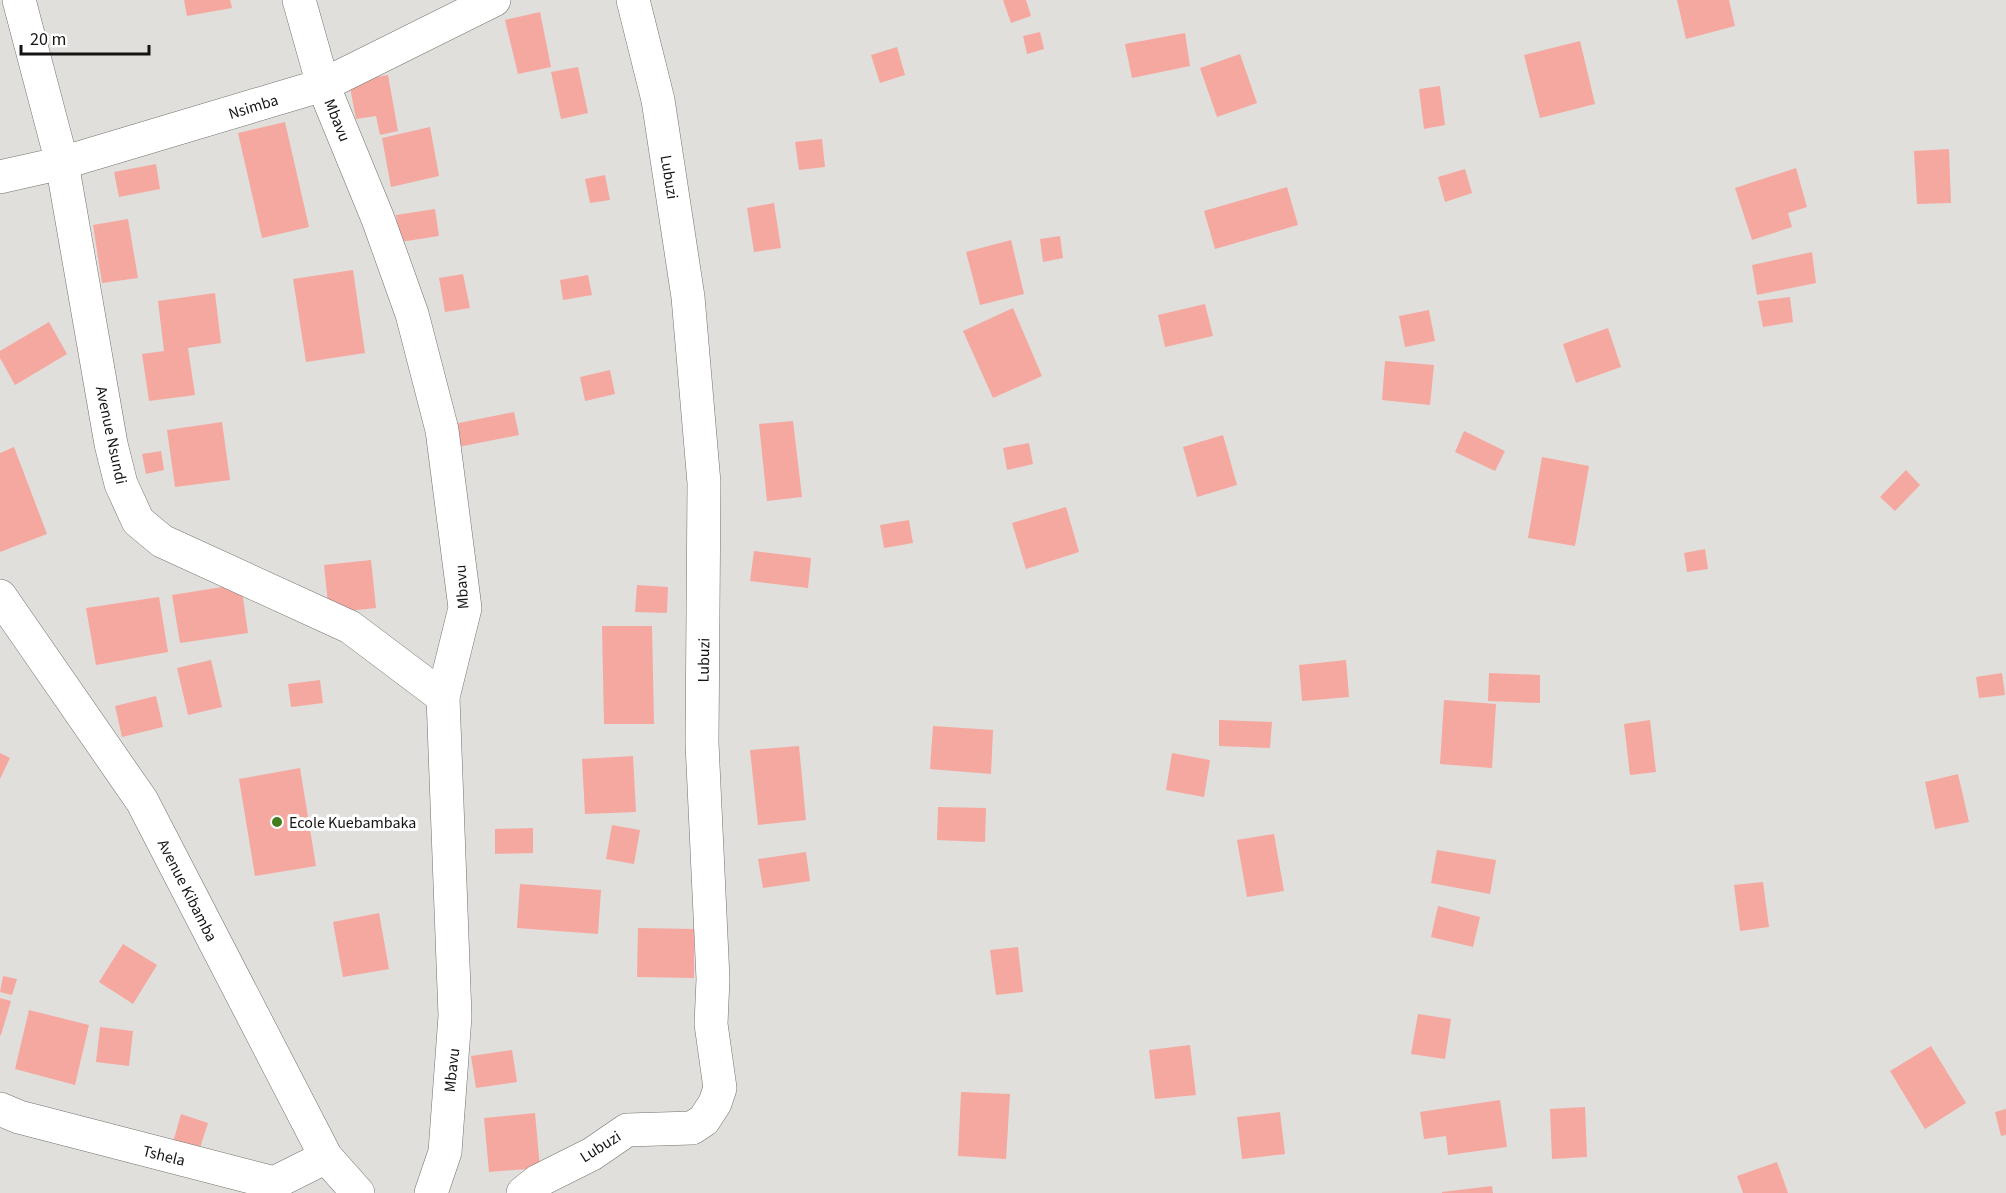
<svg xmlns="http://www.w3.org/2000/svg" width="2006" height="1193" font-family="'Source Sans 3',sans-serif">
	<rect width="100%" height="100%" fill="#e0dfdb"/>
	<!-- building -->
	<g fill="#f5a8a0">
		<path d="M 184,0 L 230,0 L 232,8 L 187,16 Z"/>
		<path d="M 1003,0 L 1026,0 L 1031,16 L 1011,23 Z"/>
		<path d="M 1677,0 L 1729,0 L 1735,26 L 1686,39 Z"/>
		<path d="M 540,12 L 551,67 L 518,74 L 505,20 Z"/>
		<path d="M 1040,32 L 1044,49 L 1027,54 L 1023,36 Z"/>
		<path d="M 1185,33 L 1190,66 L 1132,78 L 1125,44 Z"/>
		<path d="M 1580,41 L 1595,104 L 1540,118 L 1524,55 Z"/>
		<path d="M 897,47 L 905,75 L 880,83 L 871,55 Z"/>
		<path d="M 1240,54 L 1257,103 L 1217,117 L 1200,68 Z"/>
		<path d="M 578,67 L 588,113 L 561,119 L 551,72 Z"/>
		<path d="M 388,75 L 398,131 L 380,135 L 376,116 L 356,119 L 349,82 Z"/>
		<path d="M 1440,86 L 1445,125 L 1424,129 L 1419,89 Z"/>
		<path d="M 285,122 L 309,227 L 262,238 L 238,133 Z"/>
		<path d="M 430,127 L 439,176 L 391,187 L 382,138 Z"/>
		<path d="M 822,139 L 825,167 L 799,170 L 795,142 Z"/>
		<path d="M 1949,149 L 1951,203 L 1917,204 L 1914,151 Z"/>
		<path d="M 156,164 L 160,189 L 119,197 L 114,172 Z"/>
		<path d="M 1796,168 L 1807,207 L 1788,213 L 1792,227 L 1752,240 L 1735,188 Z"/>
		<path d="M 1465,169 L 1472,193 L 1445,202 L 1438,177 Z"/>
		<path d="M 605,175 L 610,200 L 590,203 L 585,179 Z"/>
		<path d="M 1287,187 L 1298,225 L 1215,249 L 1204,211 Z"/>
		<path d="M 774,203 L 781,248 L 754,252 L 747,208 Z"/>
		<path d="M 435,209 L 439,236 L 400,242 L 396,215 Z"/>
		<path d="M 128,219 L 138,278 L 102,283 L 93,225 Z"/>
		<path d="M 1060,236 L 1063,258 L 1043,262 L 1040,239 Z"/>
		<path d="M 1011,240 L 1024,294 L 980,305 L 966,252 Z"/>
		<path d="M 1812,252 L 1816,283 L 1757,295 L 1752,265 Z"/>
		<path d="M 353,270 L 365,353 L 306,362 L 293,279 Z"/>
		<path d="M 463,274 L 470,308 L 445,312 L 439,278 Z"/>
		<path d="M 588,275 L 592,295 L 563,300 L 560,280 Z"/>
		<path d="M 215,293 L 221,343 L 188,348 L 195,395 L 149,401 L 142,354 L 164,351 L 158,301 Z"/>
		<path d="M 1790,297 L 1793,322 L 1763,327 L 1758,301 Z"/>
		<path d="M 1205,304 L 1213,336 L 1165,347 L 1158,315 Z"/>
		<path d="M 1013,308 L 1042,376 L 993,398 L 963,331 Z"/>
		<path d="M 1429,310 L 1435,341 L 1405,347 L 1399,316 Z"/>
		<path d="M 49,322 L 67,354 L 15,385 L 0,358 L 0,351 Z"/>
		<path d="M 1608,328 L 1621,367 L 1576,383 L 1563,344 Z"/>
		<path d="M 1385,361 L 1434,365 L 1430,405 L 1382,400 Z"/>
		<path d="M 610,370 L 615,394 L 585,401 L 580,377 Z"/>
		<path d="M 514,412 L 519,435 L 453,448 L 449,425 Z"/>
		<path d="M 793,421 L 802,497 L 767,501 L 759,424 Z"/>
		<path d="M 222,422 L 230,480 L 175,487 L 167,430 Z"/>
		<path d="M 1464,431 L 1505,451 L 1495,471 L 1455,452 Z"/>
		<path d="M 1223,435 L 1237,485 L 1197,497 L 1183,447 Z"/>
		<path d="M 1029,443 L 1033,464 L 1007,470 L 1003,448 Z"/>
		<path d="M 14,447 L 47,534 L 0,552 L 0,453 Z"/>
		<path d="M 161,451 L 164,470 L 146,474 L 142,454 Z"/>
		<path d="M 1542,457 L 1589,466 L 1575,546 L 1528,538 Z"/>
		<path d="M 1906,470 L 1920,485 L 1895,511 L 1880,497 Z"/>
		<path d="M 1066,507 L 1079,552 L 1026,569 L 1012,523 Z"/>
		<path d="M 909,520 L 913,543 L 884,548 L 880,525 Z"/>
		<path d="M 1705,549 L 1708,569 L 1687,572 L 1684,553 Z"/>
		<path d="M 754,551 L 811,558 L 808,588 L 750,581 Z"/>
		<path d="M 371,560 L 376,608 L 329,613 L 324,565 Z"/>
		<path d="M 241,584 L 248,633 L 180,643 L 172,595 Z"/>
		<path d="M 637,585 L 668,587 L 667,613 L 635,612 Z"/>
		<path d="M 159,597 L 168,652 L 96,665 L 86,608 Z"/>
		<path d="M 602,626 L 652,626 L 654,724 L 604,724 Z"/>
		<path d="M 211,660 L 222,707 L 188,715 L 177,668 Z"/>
		<path d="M 1346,660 L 1349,697 L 1302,701 L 1299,665 Z"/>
		<path d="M 1489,673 L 1540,675 L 1540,703 L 1488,701 Z"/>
		<path d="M 2002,673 L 2005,695 L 1979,698 L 1976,677 Z"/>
		<path d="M 320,680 L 323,703 L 291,707 L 288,684 Z"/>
		<path d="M 156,696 L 163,727 L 122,737 L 115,706 Z"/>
		<path d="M 1444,700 L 1496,704 L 1492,768 L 1440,764 Z"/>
		<path d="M 1219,720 L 1272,722 L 1270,748 L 1219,746 Z"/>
		<path d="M 1650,720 L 1656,772 L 1630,775 L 1624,724 Z"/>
		<path d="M 933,726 L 993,730 L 991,774 L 930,769 Z"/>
		<path d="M 799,746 L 806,820 L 758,825 L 750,750 Z"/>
		<path d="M 0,753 L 10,758 L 0,779 Z"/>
		<path d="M 1172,753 L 1210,760 L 1204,797 L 1166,790 Z"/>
		<path d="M 633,756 L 636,812 L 585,814 L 582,759 Z"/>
		<path d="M 300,768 L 316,866 L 255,876 L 239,779 Z"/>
		<path d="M 1958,774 L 1969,822 L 1935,829 L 1925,782 Z"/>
		<path d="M 938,807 L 986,808 L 985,842 L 937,840 Z"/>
		<path d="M 612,825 L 640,830 L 634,864 L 606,859 Z"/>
		<path d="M 533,828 L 533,853 L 495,854 L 495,829 Z"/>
		<path d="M 1274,834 L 1284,891 L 1247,897 L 1237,840 Z"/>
		<path d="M 1437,850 L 1496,860 L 1490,894 L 1431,883 Z"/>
		<path d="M 806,852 L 810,881 L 763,888 L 758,859 Z"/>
		<path d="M 1763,882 L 1769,927 L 1740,931 L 1734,885 Z"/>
		<path d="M 520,884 L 601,890 L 598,934 L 517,928 Z"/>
		<path d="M 1438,906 L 1480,917 L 1473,947 L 1431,937 Z"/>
		<path d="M 379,913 L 389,969 L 343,977 L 333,922 Z"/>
		<path d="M 638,928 L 694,929 L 694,978 L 637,977 Z"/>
		<path d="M 123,944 L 157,965 L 133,1004 L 99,982 Z"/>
		<path d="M 1018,947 L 1023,992 L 996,995 L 990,950 Z"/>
		<path d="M 3,976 L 17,979 L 12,995 L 0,992 Z"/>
		<path d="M 0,998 L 11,1001 L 1,1035 L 0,1035 Z"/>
		<path d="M 29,1010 L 89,1025 L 75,1085 L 15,1069 Z"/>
		<path d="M 1418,1014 L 1451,1019 L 1445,1059 L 1411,1054 Z"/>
		<path d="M 100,1027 L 133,1031 L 129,1066 L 96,1062 Z"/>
		<path d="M 1190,1045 L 1196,1095 L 1155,1099 L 1149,1050 Z"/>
		<path d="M 1931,1046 L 1966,1103 L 1925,1129 L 1890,1071 Z"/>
		<path d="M 512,1050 L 517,1082 L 476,1088 L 471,1056 Z"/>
		<path d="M 961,1092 L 1010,1094 L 1006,1159 L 958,1156 Z"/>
		<path d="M 1500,1100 L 1507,1147 L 1448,1155 L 1446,1136 L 1424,1139 L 1420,1112 Z"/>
		<path d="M 1585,1107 L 1587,1157 L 1552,1159 L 1550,1109 Z"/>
		<path d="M 2006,1109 L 2006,1135 L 2001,1136 L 1995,1112 Z"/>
		<path d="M 1280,1112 L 1285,1154 L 1242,1159 L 1237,1117 Z"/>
		<path d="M 535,1113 L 540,1168 L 489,1172 L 484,1118 Z"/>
		<path d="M 181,1114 L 208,1123 L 198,1154 L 172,1146 Z"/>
		<path d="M 1777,1162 L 1788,1193 L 1743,1193 L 1737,1176 Z"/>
		<path d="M 1492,1186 L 1493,1193 L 1442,1193 L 1442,1192 Z"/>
	</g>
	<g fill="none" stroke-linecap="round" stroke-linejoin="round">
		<!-- street casing -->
		<g stroke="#72716c" stroke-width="34">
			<g id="street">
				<path d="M 19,0 L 62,163 L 111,444 L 121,484 L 138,521 L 162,541 L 350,627 L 443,697"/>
				<path d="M 299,0 L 323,85 L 378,219 L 412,314 L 442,430 L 465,608 L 443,697 L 455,1016 L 445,1152 L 431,1193"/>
				<path d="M 0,177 L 62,163 L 323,85 L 494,0"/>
				<path d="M 0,596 L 142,801 L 326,1157 L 358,1193"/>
				<path d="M 0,1109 L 19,1117 L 274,1183 L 326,1157"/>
				<path d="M 523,1193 L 538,1181 L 592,1154 L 627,1130 L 692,1128 L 704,1120 L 715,1103 L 720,1088 L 711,1024 L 713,979 L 702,743 L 704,483 L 688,297 L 658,100 L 633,0"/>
			</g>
		</g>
		<!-- street -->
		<use href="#street" stroke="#fff" stroke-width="33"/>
	</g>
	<!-- markers -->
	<circle fill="#427f1c" stroke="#fff" stroke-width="2" cx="277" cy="822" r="6"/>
	<g text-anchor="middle" stroke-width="6" stroke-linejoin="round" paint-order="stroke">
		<!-- street labels -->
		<g font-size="16" fill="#151413" stroke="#fff">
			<text transform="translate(253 106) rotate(-17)" y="6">Nsimba</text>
			<text transform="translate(338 120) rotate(68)" y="6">Mbavu</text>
			<text transform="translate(670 177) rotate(81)" y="6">Lubuzi</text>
			<text transform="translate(112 435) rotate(78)" y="6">Avenue Nsundi</text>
			<text transform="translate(461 587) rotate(-94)" y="6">Mbavu</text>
			<text transform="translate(703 660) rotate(-89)" y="6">Lubuzi</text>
			<text transform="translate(188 890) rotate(63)" y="6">Avenue Kibamba</text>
			<text transform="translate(451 1070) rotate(-84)" y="6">Mbavu</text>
			<text transform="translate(600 1146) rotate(-32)" y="6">Lubuzi</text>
			<text transform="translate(164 1155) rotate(14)" y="6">Tshela</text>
		</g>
		<!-- poi labels -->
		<g font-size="16" fill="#151413" stroke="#fff" text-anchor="start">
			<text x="289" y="828">Ecole Kuebambaka</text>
		</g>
	</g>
	<!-- scale -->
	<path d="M21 45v9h128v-9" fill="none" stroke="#151413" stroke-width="3"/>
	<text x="30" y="45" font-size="18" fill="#151413" stroke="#ffffff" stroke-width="4.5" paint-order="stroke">20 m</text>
</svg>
